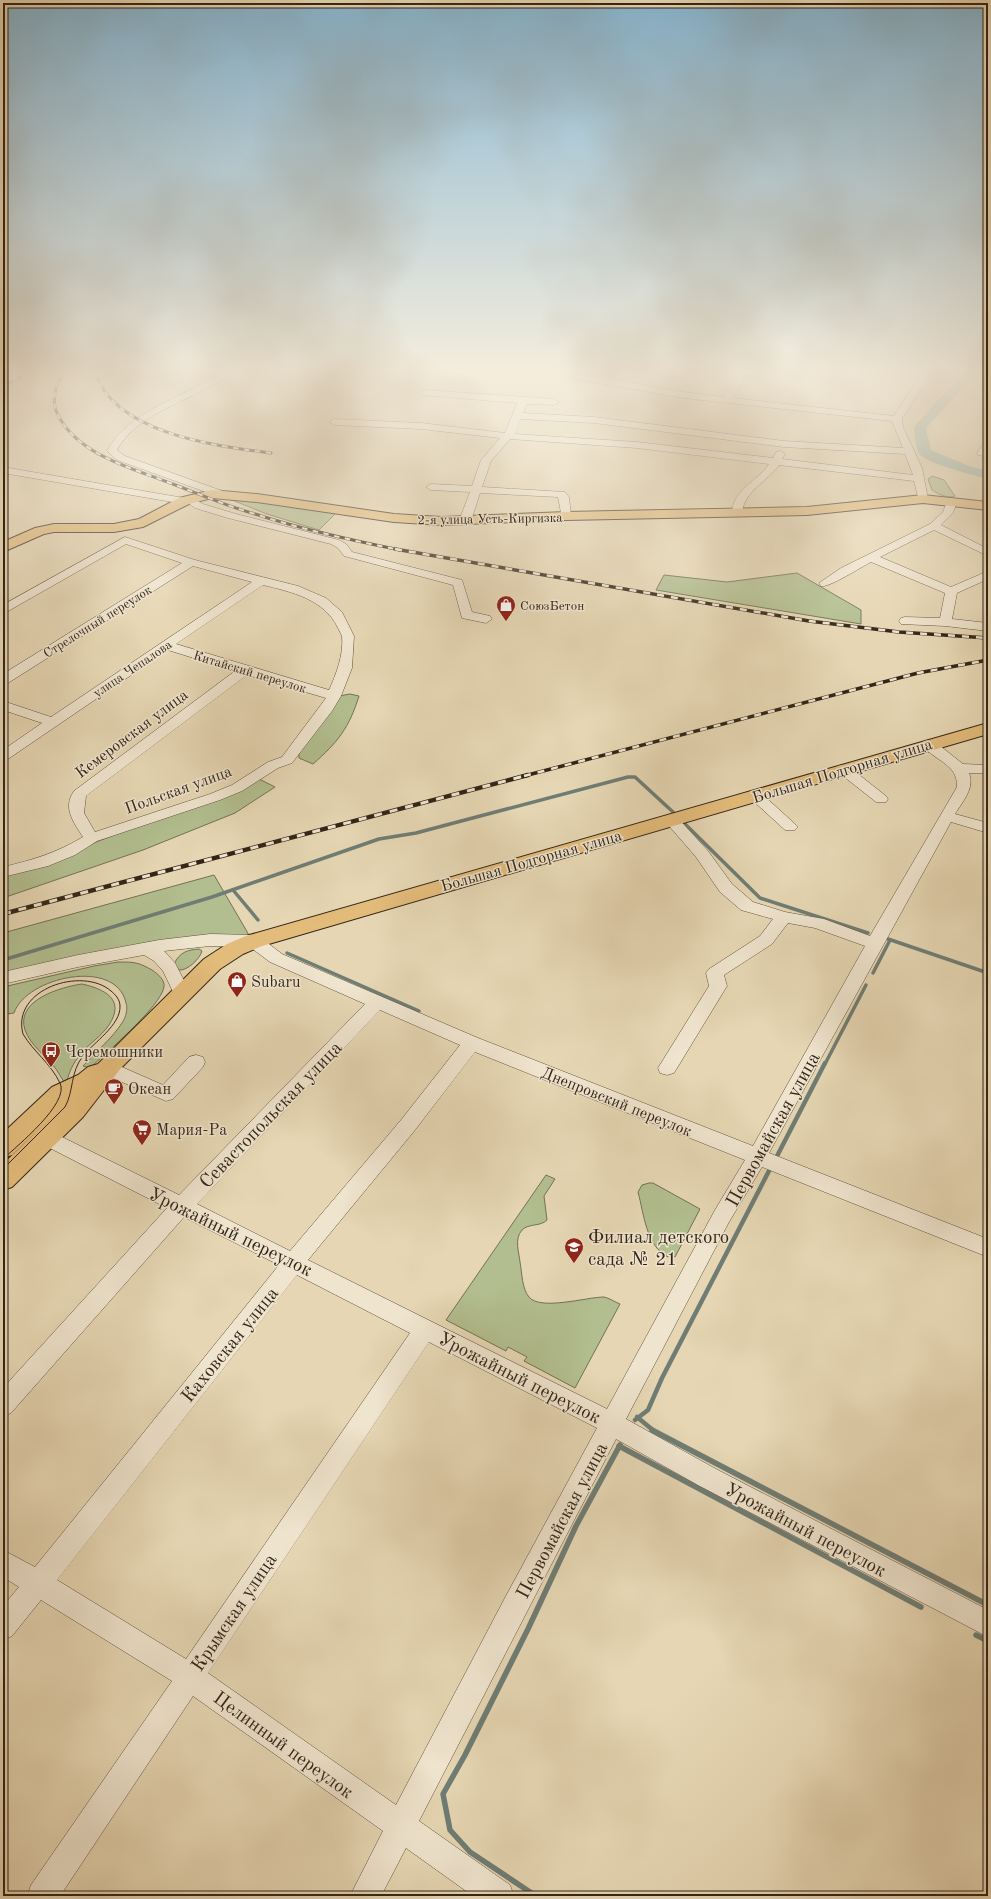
<svg xmlns="http://www.w3.org/2000/svg" width="991" height="1899" font-family="'Old Standard TT',serif">
	<rect width="100%" height="100%" fill="#e6d6b3"/>
	<filter id="stains"><feTurbulence type="fractalNoise" baseFrequency=".005" numOctaves="4"/><feColorMatrix values="0 0 0 0 .2 0 0 0 0 .09 0 0 0 0 .02 0 0 0 .5 -.17"/></filter>
	<radialGradient id="worn" r=".72"><stop offset=".6" stop-color="#630" stop-opacity="0"/><stop offset="1" stop-color="#630" stop-opacity=".3"/></radialGradient>
	<!-- green -->
	<g fill="#b2be8f" stroke="#727254">
		<path d="M 932,476 L 944,480 L 955,496 C 948,499 938,494 932,490 L 928,479 Z"/>
		<path d="M 222,496 L 336,513 L 319,530 L 267,514 Z"/>
		<path d="M 797,573 L 861,610 L 861,624 L 656,590 L 664,575 L 727,582 Z"/>
		<path d="M 350,694 L 359,696 C 349,728 338,742 313,764 L 299,758 L 299,752 L 339,696 Z"/>
		<path d="M 259,779 L 275,787 L 235,813 L 143,850 L 3,898 L 3,876 L 73,854 L 96,842 Z"/>
		<path d="M 214,875 L 249,935 L 3,972 L 3,933 Z"/>
		<path d="M 199,949 L 202,951 C 200,959 187,971 179,970 L 174,964 C 180,952 187,950 199,949 Z"/>
		<path d="M 118,962 C 134,962 138,962 152,970 C 158,974 165,980 164,987 C 161,1006 106,1053 90,1068 L 83,1066 C 94,1054 114,1036 122,1023 C 126,1017 128,1009 126,1003 C 116,957 26,977 14,1013 L 7,1014 L 3,1009 L 3,987 L 94,966 Z"/>
		<path d="M 82,984 C 104,989 126,999 109,1025 C 101,1037 87,1045 79,1056 C 73,1064 69,1072 67,1081 L 64,1082 C 61,1078 59,1073 56,1069 C 47,1057 30,1045 25,1030 C 15,1000 61,987 82,984 Z"/>
		<path d="M 546,1175 L 555,1179 L 544,1196 L 547,1220 C 540,1227 529,1223 522,1230 C 514,1239 519,1252 520,1262 C 522,1273 522,1289 529,1297 C 540,1311 587,1297 604,1297 C 609,1298 615,1302 620,1304 L 575,1388 L 524,1361 L 527,1357 L 508,1347 L 506,1351 L 446,1320 Z"/>
		<path d="M 649,1183 L 653,1183 L 700,1209 L 675,1257 L 669,1254 L 668,1257 C 646,1246 644,1214 638,1192 L 642,1185 Z"/>
	</g>
	<g fill="none" stroke-linecap="round" stroke-linejoin="round">
		<!-- stream-far2 -->
		<g stroke="#6f7d74" stroke-width="3.5">
			<path d="M 684,823 L 760,898 L 868,933"/>
			<path d="M 233,890 L 258,920"/>
			<path d="M 888,939 L 988,973"/>
			<path d="M 287,953 L 419,1011"/>
			<path d="M 3,960 L 212,897 L 379,839 L 416,833 L 628,777 L 635,777 L 673,812"/>
			<path d="M 873,973 L 890,940"/>
			<path d="M 825,1064 L 866,985"/>
		</g>
		<!-- stream-far1 -->
		<g stroke="#6f7d74" stroke-width="4.5">
			<path d="M 775,1160 L 825,1063"/>
			<path d="M 637,1417 L 654,1431"/>
			<path d="M 635,1420 L 648,1410 L 662,1378 L 771,1167"/>
		</g>
		<!-- stream -->
		<g stroke="#6f7d74" stroke-width="5.5">
			<path d="M 652,1430 L 988,1605"/>
			<path d="M 619,1446 L 921,1607"/>
			<path d="M 976,1635 L 988,1641"/>
			<path d="M 536,1896 L 470,1852 L 450,1830 L 443,1794 L 465,1755 L 528,1629 L 576,1526 L 620,1445"/>
		</g>
		<!-- river -->
		<path fill="#97b8b1" fill-rule="evenodd" d="M 964,372 L 977,372 L 926,428 L 931,450 L 969,466 L 988,471 L 988,479 C 976,476 923,463 918,452 C 915,445 915,435 914,427 Z"/>
		<!-- minor casing -->
		<g stroke="#5f513f" stroke-width="1">
			<g id="minor">
				<path d="M 221,372 L 231,372 C 223,381 211,386 200,392 C 172,406 132,421 117,450 L 125,456 L 225,492 L 226,494 L 225,496 L 217,496 L 117,460 L 107,451 C 130,408 184,399 221,372 Z"/>
				<path d="M 549,372 L 569,372 L 683,392 L 723,397 L 742,372 L 751,372 L 732,398 L 894,416 L 923,372 L 932,372 L 902,419 L 903,427 L 922,468 L 928,499 L 923,502 L 919,501 L 914,481 L 779,465 C 767,482 744,491 742,513 L 737,516 L 732,513 C 733,489 757,482 769,464 L 637,448 L 510,439 L 491,461 L 482,487 L 565,492 L 569,497 L 571,516 L 570,518 L 562,518 L 558,497 L 480,493 L 471,521 L 465,524 L 459,521 L 470,492 L 431,490 L 426,487 L 431,484 L 472,486 L 481,460 L 500,438 L 421,429 L 334,425 L 329,422 L 334,419 L 421,423 L 505,433 L 517,403 L 422,395 L 420,393 L 425,390 L 554,399 L 559,402 L 554,405 L 527,404 L 523,413 L 594,417 L 784,441 L 903,448 L 892,421 L 683,398 L 553,375 ZM 521,419 L 594,423 L 784,447 L 905,454 L 913,475 L 782,459 L 785,454 L 780,451 L 776,452 L 773,458 L 637,442 L 515,434 Z"/>
				<path d="M 988,442 L 988,457 L 978,455 L 977,453 C 980,449 983,443 988,442 Z"/>
				<path d="M 3,467 L 184,498 L 189,496 L 203,504 L 236,514 L 339,540 L 346,544 L 352,552 L 462,580 L 472,612 L 490,616 L 492,619 L 486,623 L 462,618 L 453,585 L 344,556 L 338,548 L 331,544 L 228,518 L 195,508 L 188,503 L 184,504 L 3,473 Z"/>
				<path d="M 952,498 L 957,501 L 953,513 L 941,525 L 988,549 L 988,556 L 934,530 L 880,557 L 951,587 L 988,571 L 988,579 L 957,593 L 952,619 L 988,623 L 988,631 L 945,626 L 901,624 L 899,621 L 901,618 L 905,617 L 940,618 L 945,593 L 871,562 C 861,567 829,588 821,586 L 819,583 L 841,568 L 930,524 L 943,512 L 948,499 Z"/>
				<path d="M 125,537 L 195,560 L 298,586 L 326,598 L 342,612 L 354,636 L 352,668 L 341,696 L 332,711 L 292,763 L 278,768 L 242,791 L 220,800 L 97,841 L 75,855 L 48,866 L 3,877 L 3,867 C 33,860 56,853 83,837 C 74,823 62,808 74,791 L 235,671 L 168,650 L 8,759 L 3,760 L 3,750 L 42,723 L 3,710 L 3,701 L 51,717 L 252,582 L 193,566 L 8,683 L 3,684 L 3,674 L 182,563 L 126,544 L 3,614 L 3,605 ZM 263,585 C 292,592 324,599 338,628 C 339,630 341,634 342,636 C 344,654 336,675 329,690 L 176,644 ZM 247,675 L 326,698 L 282,757 L 268,762 L 232,785 L 210,794 L 95,832 L 84,813 L 86,796 Z"/>
				<path d="M 929,740 L 934,741 L 963,764 L 988,765 L 988,773 L 969,773 C 975,788 963,801 955,814 L 988,823 L 988,833 L 951,822 L 769,1153 L 988,1239 L 988,1257 L 762,1167 L 729,1222 L 626,1419 L 716,1469 L 988,1610 L 988,1637 L 698,1485 L 616,1439 L 419,1821 L 510,1885 L 514,1896 L 473,1896 L 406,1848 L 381,1896 L 350,1896 L 383,1831 L 193,1696 L 60,1896 L 27,1896 L 31,1885 L 172,1681 L 41,1600 L 12,1636 L 3,1640 L 3,1606 L 19,1587 L 3,1577 L 3,1550 L 35,1567 L 279,1265 L 184,1217 L 11,1413 L 3,1416 L 3,1388 L 167,1208 L 40,1143 L 37,1138 L 40,1133 L 47,1130 L 54,1133 L 179,1195 L 365,1004 L 270,962 L 250,947 L 210,946 L 164,951 L 175,963 L 191,994 L 188,998 L 182,1000 L 176,998 L 163,971 L 154,961 L 144,955 L 78,967 L 3,984 L 3,972 L 78,955 L 159,940 L 210,934 L 254,935 L 260,937 L 282,954 L 478,1038 L 753,1146 L 865,946 L 815,928 L 788,923 L 772,944 L 724,975 L 727,986 L 674,1073 L 667,1075 L 660,1073 L 658,1068 L 709,986 L 706,973 L 709,969 L 760,936 L 773,919 L 741,910 L 720,892 L 696,857 L 663,819 L 666,816 L 676,816 L 708,851 L 732,884 L 753,902 L 785,912 L 824,919 L 870,936 L 957,787 C 958,763 933,761 922,744 L 924,741 ZM 380,1010 L 460,1045 L 401,1120 L 290,1251 L 197,1204 ZM 475,1052 L 745,1160 L 715,1210 L 607,1409 L 308,1260 L 415,1130 ZM 297,1275 L 410,1333 L 186,1659 L 57,1580 ZM 429,1342 L 597,1428 L 507,1594 L 396,1805 L 208,1673 Z"/>
				<path d="M 843,765 L 848,766 L 886,796 L 888,799 L 886,802 L 876,802 L 838,772 L 836,769 L 838,766 Z"/>
				<path d="M 756,792 L 761,793 L 795,824 L 798,827 L 795,830 L 785,830 L 751,799 L 749,796 L 751,793 Z"/>
				<path d="M 196,1055 L 203,1057 L 205,1062 L 203,1067 L 173,1099 L 166,1101 L 101,1073 L 99,1068 L 101,1063 L 108,1061 L 163,1085 L 189,1057 Z"/>
			</g>
		</g>
		<!-- major casing -->
		<g stroke="#322518" stroke-width="2">
			<g id="major">
				<path d="M 212,490 L 257,494 L 394,514 L 442,517 L 566,512 L 807,507 L 923,495 L 988,502 L 988,510 L 923,503 L 807,515 L 566,520 L 442,525 L 394,522 L 257,502 L 212,498 L 189,504 L 143,527 L 114,532 L 54,532 L 44,534 L 3,552 L 3,542 L 35,528 L 54,524 L 114,524 L 139,519 L 179,498 Z"/>
				<path d="M 988,723 L 988,734 L 262,946 L 243,954 L 220,969 L 121,1068 L 83,1117 L 12,1187 L 3,1190 L 3,1164 L 57,1112 L 12,1155 L 3,1158 L 3,1133 L 52,1087 L 78,1075 L 88,1067 L 98,1064 L 204,959 L 227,944 L 246,936 Z"/>
			</g>
		</g>
		<!-- minor -->
		<use href="#minor" fill="#efe4ce" fill-rule="evenodd"/>
		<!-- major -->
		<use href="#major" fill="#e3bb7a" fill-rule="evenodd"/>
		<!-- tram -->
		<path stroke="#322518" stroke-width="1" d="M 3,1159 C 17,1146 70,1103 60,1083 C 51,1064 33,1051 23,1034 C 11,989 82,966 111,991 C 116,995 120,1000 120,1006 C 121,1025 93,1043 83,1056 C 70,1072 74,1091 65,1107 L 3,1169"/>
		<!-- rail-far2 casing -->
		<g stroke="#322518" stroke-width="3">
			<g id="rail-far2">
				<path d="M 63,372 C 56,385 50,401 58,415 C 78,455 132,468 170,483 C 197,493 224,505 252,513 C 300,529 350,540 400,550"/>
				<path d="M 95,372 C 115,434 216,446 271,453"/>
				<path d="M 3,386 L 31,372"/>
			</g>
		</g>
		<!-- rail-far1 casing -->
		<g stroke="#322518" stroke-width="3.5">
			<g id="rail-far1">
				<path d="M 395,549 L 809,621 L 899,632 L 988,638"/>
				<path d="M 524,776 L 918,673 L 988,660"/>
			</g>
		</g>
		<!-- rail casing -->
		<g stroke="#322518" stroke-width="4.5">
			<path id="rail" d="M 3,914 L 528,775"/>
		</g>
		<!-- rail-far2 -->
		<use href="#rail-far2" stroke="#efe4ce" stroke-width="2" stroke-dasharray="5.5" stroke-linecap="butt"/>
		<!-- rail-far1 -->
		<use href="#rail-far1" stroke="#efe4ce" stroke-width="2.5" stroke-dasharray="7" stroke-linecap="butt"/>
		<!-- rail -->
		<use href="#rail" stroke="#efe4ce" stroke-width="3" stroke-dasharray="8" stroke-linecap="butt"/>
	</g>
	<!-- sky -->
	<linearGradient id="sky" x2="0" y2="1"><stop stop-color="#87b6d2"/><stop offset="0.58" stop-color="#f4eddd"/><stop offset="1" stop-color="#f4eddd" stop-opacity="0"/></linearGradient>
	<rect width="991" height="638" fill="url(#sky)"/>
	<!-- icons -->
	<defs>
		<g id="shop-pin" transform="scale(1)"><path d="M0 17L-7.5 6A9.5 9.5 0 1 1 7.5 6Z" fill="#8f2418" stroke="#efe4ce"/><path d="M-5-2.5h2.3a2.7 3.5 0 0 1 5.4 0H5L5.5 6h-11ZM-1.5-2.5h3a1.5 2.3 0 0 0-3 0Z" fill="#fff"/></g>
		<g id="bus-pin" transform="scale(1)"><path d="M0 17L-7.5 6A9.5 9.5 0 1 1 7.5 6Z" fill="#8f2418" stroke="#efe4ce"/><path d="M-5-6H5V4H4V6H2V4H-2V6H-4V4H-5ZM-3.5-4V0h7V-4ZM-3.5 1.2v1.5H-2V1.2ZM2 1.2v1.5H3.5V1.2Z" fill="#fff"/></g>
		<g id="cafe-pin" transform="scale(1)"><path d="M0 17L-7.5 6A9.5 9.5 0 1 1 7.5 6Z" fill="#8f2418" stroke="#efe4ce"/><path d="M-5.5-4.5H6V0H3Q3 3.5 0 3.5H-2.5Q-5.5 3.5-5.5 0ZM3-3.2v2h1.7v-2ZM-6 4.5H4V6H-6Z" fill="#fff"/></g>
		<g id="supermarket-pin" transform="scale(1)"><path d="M0 17L-7.5 6A9.5 9.5 0 1 1 7.5 6Z" fill="#8f2418" stroke="#efe4ce"/><path d="M-6-5.5h2.5l.6 2H6L4.5 2H-2.5L-4.4-4H-6ZM-1.5 3.2a1.3 1.3 0 1 0 .1 0ZM3 3.2a1.3 1.3 0 1 0 .1 0Z" fill="#fff"/></g>
		<g id="school-pin" transform="scale(1)"><path d="M0 17L-7.5 6A9.5 9.5 0 1 1 7.5 6Z" fill="#8f2418" stroke="#efe4ce"/><path d="M0-5L7-2L0 1L-7-2ZM-4 1L0 2.5L4 1V4Q0 6-4 4Z" fill="#fff"/></g>
	</defs>
	<g fill-rule="evenodd">
		<use href="#shop-pin" x="506" y="605"/>
		<use href="#shop-pin" x="237" y="981"/>
		<use href="#bus-pin" x="51" y="1051"/>
		<use href="#cafe-pin" x="114" y="1088"/>
		<use href="#supermarket-pin" x="142" y="1129"/>
		<use href="#school-pin" x="574" y="1247"/>
	</g>
	<g text-anchor="middle" stroke-width="3" stroke-linejoin="round" paint-order="stroke">
		<!-- far-street labels -->
		<g font-size="13" fill="#322518" stroke="#efe4ce">
			<text transform="translate(490 518) rotate(-1)" y="5">2-я улица Усть-Киргизка</text>
			<text transform="translate(97 621) rotate(-32)" y="5">Стрелочный переулок</text>
			<text transform="translate(132 668) rotate(-34)" y="5">улица Чепалова</text>
			<text transform="translate(250 671) rotate(17)" y="5">Китайский переулок</text>
		</g>
		<!-- far-poi labels -->
		<g font-size="13" fill="#322518" stroke="#efe4ce" text-anchor="start">
			<text x="520" y="610">СоюзБетон</text>
		</g>
		<!-- street labels -->
		<g font-size="16" fill="#322518" stroke="#efe4ce">
			<text transform="translate(131 733) rotate(-37)" y="6">Кемеровская улица</text>
			<text transform="translate(842 770) rotate(-17)" y="6">Большая Подгорная улица</text>
			<text transform="translate(178 789) rotate(-20)" y="6">Польская улица</text>
			<text transform="translate(531 860) rotate(-16)" y="6">Большая Подгорная улица</text>
			<text transform="translate(617 1101) rotate(22)" y="6">Днепровский переулок</text>
		</g>
		<!-- poi labels -->
		<g font-size="16" fill="#322518" stroke="#efe4ce" text-anchor="start">
			<text x="251" y="987">Subaru</text>
			<text x="65" y="1057">Черемошники</text>
			<text x="128" y="1094">Океан</text>
			<text x="156" y="1135">Мария-Ра</text>
		</g>
		<!-- near-street labels -->
		<g font-size="19" fill="#322518" stroke="#efe4ce">
			<text transform="translate(270 1114) rotate(-46)" y="7">Севастопольская улица</text>
			<text transform="translate(772 1129) rotate(-61)" y="7">Первомайская улица</text>
			<text transform="translate(231 1231) rotate(26)" y="7">Урожайный переулок</text>
			<text transform="translate(229 1344) rotate(-51)" y="7">Каховская улица</text>
			<text transform="translate(520 1377) rotate(27)" y="7">Урожайный переулок</text>
			<text transform="translate(561 1520) rotate(-62)" y="7">Первомайская улица</text>
			<text transform="translate(806 1529) rotate(28)" y="7">Урожайный переулок</text>
			<text transform="translate(233 1612) rotate(-56)" y="7">Крымская улица</text>
			<text transform="translate(284 1744) rotate(36)" y="7">Целинный переулок</text>
		</g>
		<!-- near-poi labels -->
		<g font-size="19" fill="#322518" stroke="#efe4ce" text-anchor="start">
			<text x="588" y="1243">Филиал детского<tspan x="588" dy="22">сада № 21</tspan></text>
		</g>
	</g>
	<!-- margin -->
	<rect width="991" height="1899" fill="none" stroke="#e6d6b3" stroke-width="16"/>
	<rect x="4" y="4" width="983" height="1891" fill="none" stroke="#322518" stroke-width="2"/>
	<rect x="8" y="8" width="975" height="1883" fill="none" stroke="#322518"/>
	<rect width="100%" height="100%" filter="url(#stains)"/>
	<rect width="100%" height="100%" fill="url(#worn)"/>
</svg>
